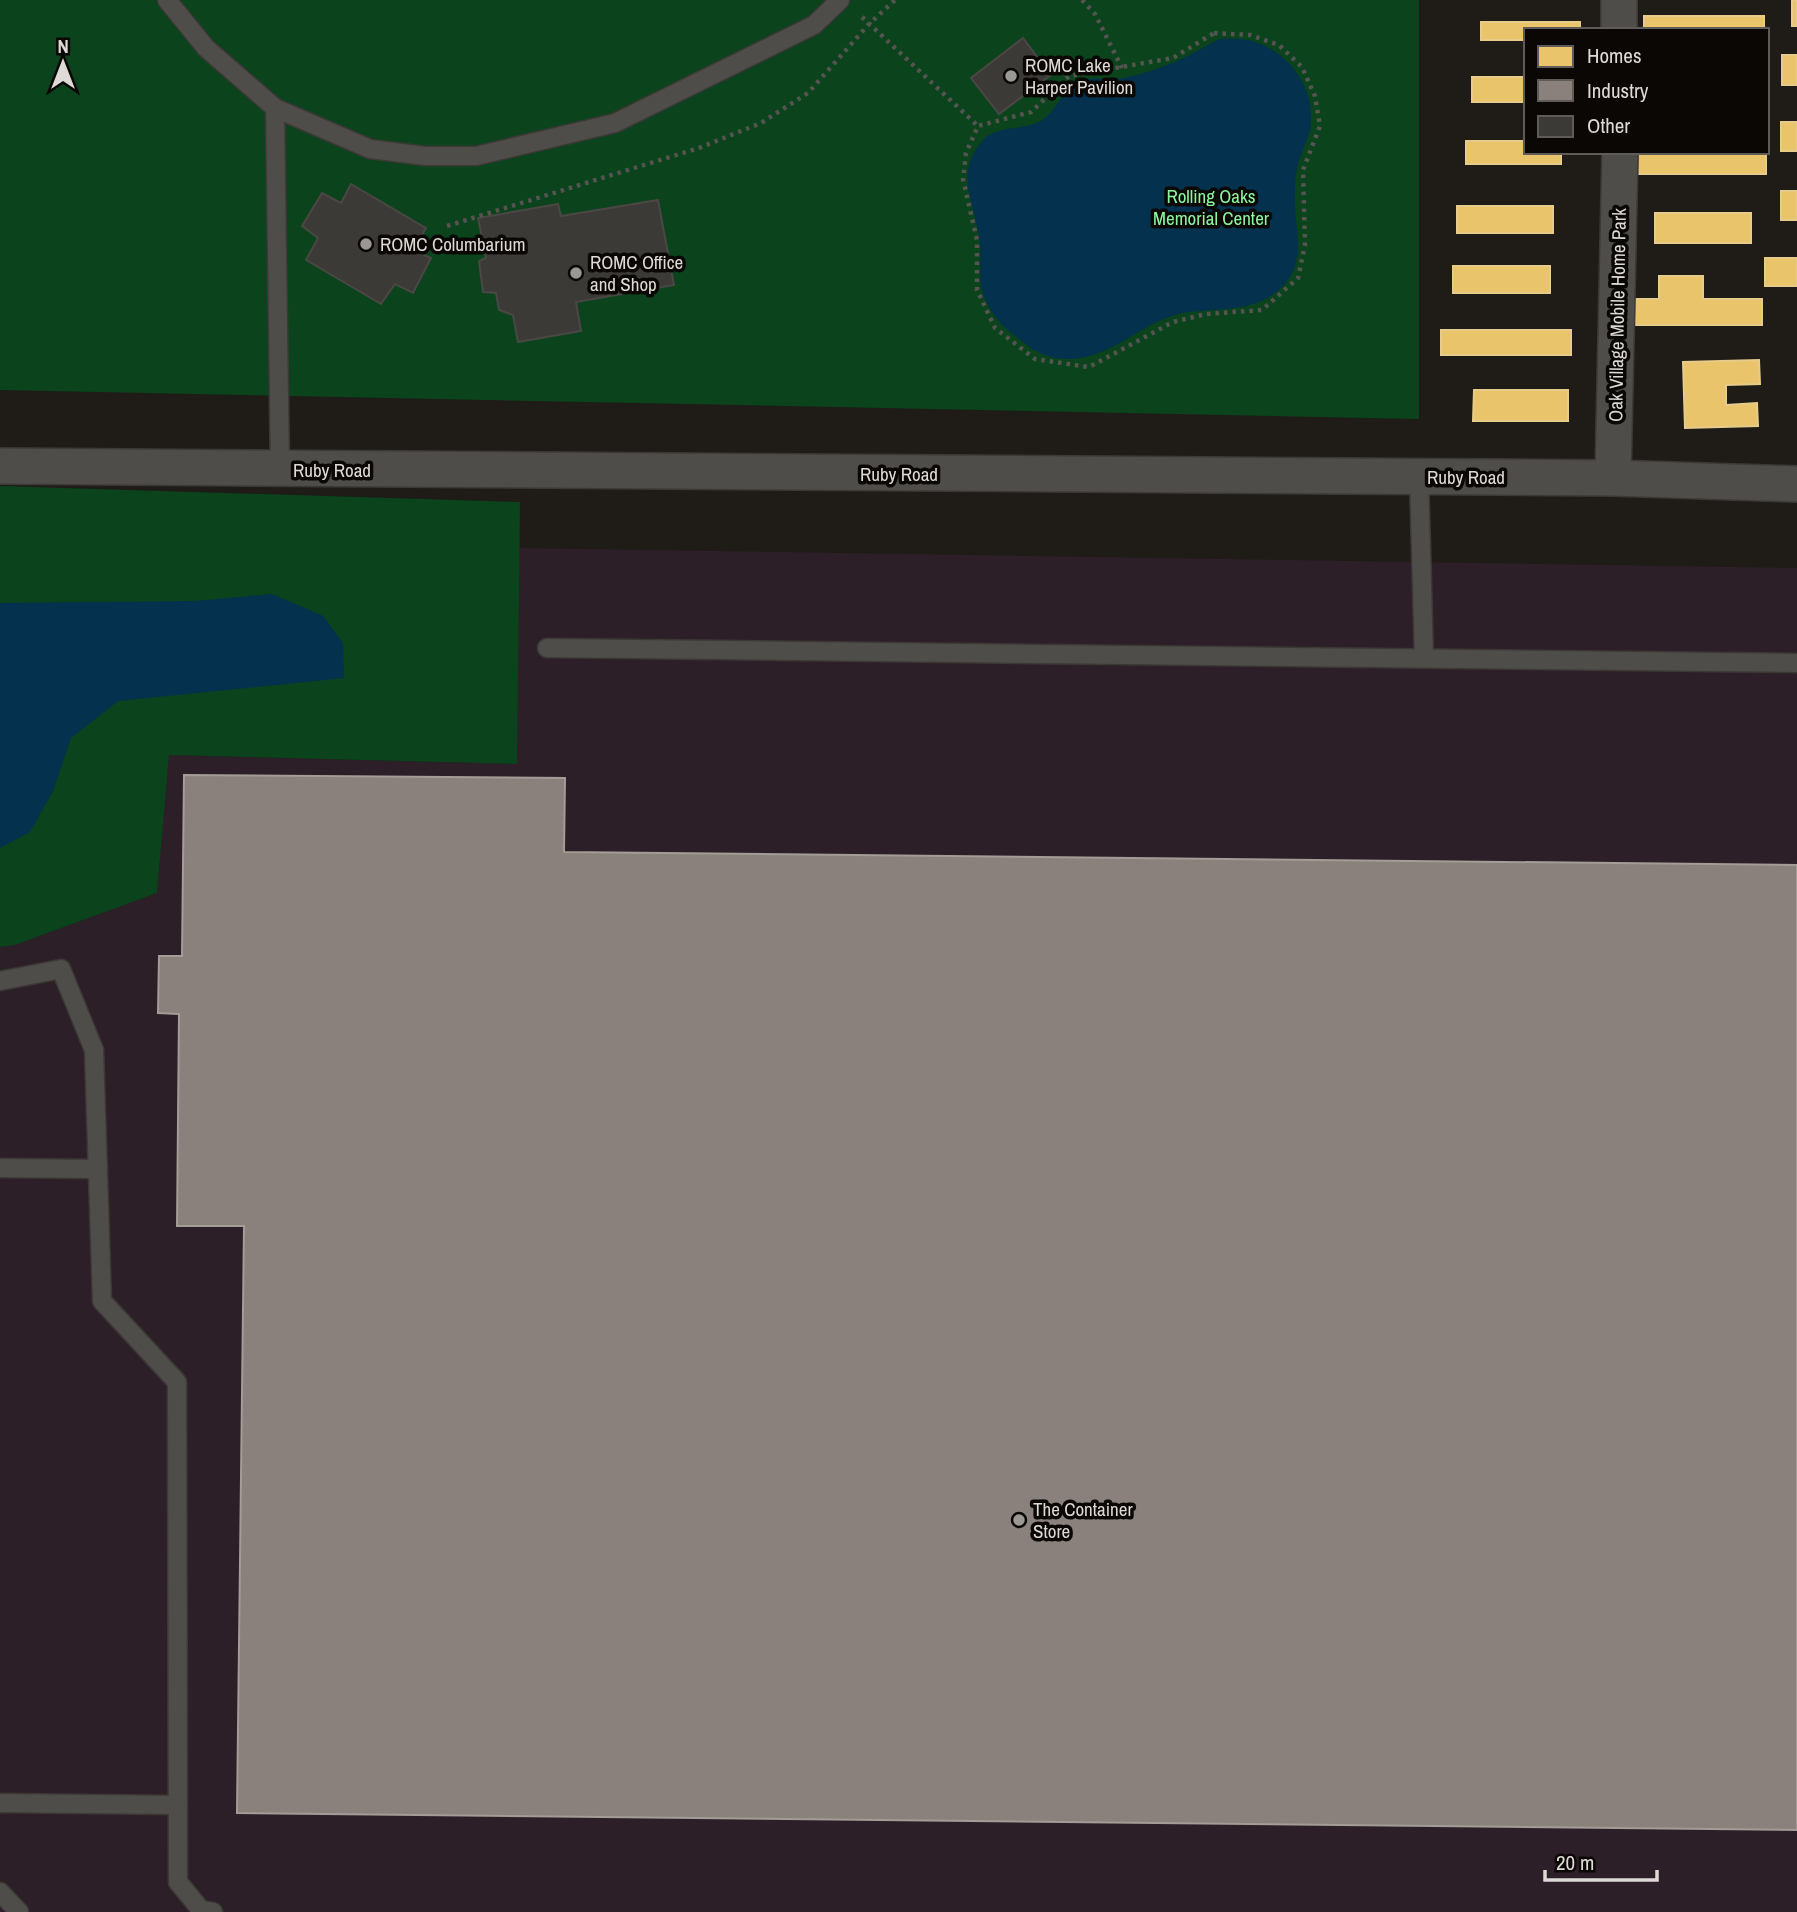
<svg xmlns="http://www.w3.org/2000/svg" width="1797" height="1912" font-family="'Archivo Narrow',sans-serif">
	<rect width="100%" height="100%" fill="#1f1c18"/>
	<!-- industrial -->
	<path fill="#2d1f27" d="M 518,548 L 1797,568 L 1797,1912 L 0,1912 L 0,947 L 15,945 L 157,893 L 168,755 L 516,764 Z"/>
	<!-- green -->
	<g fill="#0a431c">
		<path d="M 0,0 L 1419,0 L 1419,419 L 0,390 Z"/>
		<path d="M 0,486 L 520,502 L 517,764 L 169,755 L 157,893 L 15,945 L 0,947 Z"/>
	</g>
	<!-- water -->
	<g fill="#03314e">
		<path d="M 1219,39 C 1229,39 1242,38 1252,41 C 1287,51 1313,84 1311,122 C 1310,135 1304,146 1300,158 C 1296,168 1295,180 1295,191 C 1292,223 1309,257 1284,285 C 1257,314 1218,307 1182,313 C 1169,316 1154,323 1142,330 C 1109,350 1074,371 1036,351 C 1028,347 1021,340 1014,335 C 999,324 985,306 981,286 C 979,271 982,254 979,238 C 974,200 954,174 983,140 C 994,126 1023,130 1039,122 C 1057,113 1062,87 1081,81 C 1095,76 1110,81 1124,78 C 1159,71 1188,57 1219,39 Z"/>
		<path d="M 272,594 L 323,616 L 343,643 L 344,678 L 118,701 L 71,738 L 53,791 L 30,832 L 0,848 L 0,603 L 195,601 Z"/>
	</g>
	<!-- homes -->
	<g fill="#e9c46a" stroke="#e6cb8a" stroke-width="2">
		<rect x="1792" y="0" width="5" height="26"/>
		<rect x="1644" y="16" width="120" height="14"/>
		<path d="M 1481,22 L 1580,22 L 1580,30 L 1526,30 L 1526,40 L 1481,40 Z"/>
		<rect x="1782" y="55" width="15" height="30"/>
		<rect x="1472" y="77" width="54" height="25"/>
		<rect x="1781" y="122" width="16" height="29"/>
		<path d="M 1466,141 L 1526,141 L 1526,152 L 1561,152 L 1561,164 L 1466,164 Z"/>
		<rect x="1635" y="152" width="131" height="22"/>
		<rect x="1781" y="191" width="16" height="29"/>
		<rect x="1457" y="206" width="96" height="27"/>
		<rect x="1655" y="213" width="96" height="30"/>
		<rect x="1765" y="258" width="32" height="28"/>
		<rect x="1453" y="266" width="97" height="27"/>
		<path d="M 1659,276 L 1703,276 L 1703,299 L 1762,299 L 1762,325 L 1635,325 L 1635,299 L 1659,299 Z"/>
		<rect x="1441" y="330" width="130" height="25"/>
		<path d="M 1759,360 L 1760,384 L 1726,385 L 1726,405 L 1757,403 L 1758,426 L 1685,428 L 1683,362 Z"/>
		<path d="M 1474,390 L 1568,390 L 1568,421 L 1473,421 Z"/>
	</g>
	<!-- industry -->
	<path fill="#8a817c" stroke="#a39c97" stroke-width="2" d="M 184,775 L 565,778 L 564,852 L 1797,865 L 1797,1830 L 237,1813 L 244,1226 L 177,1226 L 179,1014 L 158,1013 L 159,956 L 182,956 Z"/>
	<!-- building -->
	<g fill="#3c3a37" stroke="#4a4745" stroke-width="2">
		<path d="M 1023,38 L 1051,75 L 999,114 L 971,78 Z"/>
		<path d="M 351,184 L 426,228 L 413,250 L 431,258 L 413,293 L 395,284 L 381,304 L 306,260 L 318,238 L 302,226 L 322,193 L 341,203 Z"/>
		<path d="M 658,200 L 674,285 L 576,302 L 581,331 L 518,342 L 513,315 L 499,310 L 496,293 L 483,292 L 479,261 L 486,258 L 478,218 L 558,204 L 561,216 Z"/>
	</g>
	<g fill="none" stroke-linecap="round" stroke-linejoin="round">
		<!-- lane casing -->
		<g stroke="#3c3836" stroke-width="21">
			<g id="lane">
				<path d="M 167,0 L 206,48 L 275,108 L 280,470"/>
				<path d="M 275,108 L 370,149 L 425,156 L 476,156 L 615,123 L 814,25 L 840,0"/>
				<path d="M 1419,477 L 1424,658"/>
				<path d="M 547,648 L 1797,663"/>
				<path d="M 0,981 L 61,969 L 94,1050 L 102,1301 L 177,1382 L 178,1882 L 201,1910 L 213,1912"/>
				<path d="M 0,1168 L 98,1169"/>
				<path d="M 0,1803 L 177,1805"/>
				<path d="M 0,1892 L 19,1912"/>
			</g>
		</g>
		<!-- street casing -->
		<g stroke="#3c3836" stroke-width="38">
			<g id="street">
				<path d="M 1619,0 L 1619,30"/>
				<path d="M 0,466 L 1613,478 L 1797,484"/>
				<path d="M 1613,478 L 1620,152"/>
			</g>
		</g>
		<!-- path -->
		<g stroke="#555451" stroke-width="4.5" stroke-dasharray="3.5 5" stroke-linecap="butt">
			<path d="M 1082,0 L 1095,14 L 1122,68"/>
			<path d="M 862,17 L 978,126"/>
			<path d="M 1214,33 L 1250,35 L 1279,45 L 1302,67 L 1315,96 L 1320,126 L 1303,170 L 1305,245 L 1298,278 L 1262,310 L 1206,314 L 1173,322 L 1089,367 L 1035,359 L 995,328 L 977,290 L 977,240 L 963,179 L 966,153 L 978,126 L 1031,112 L 1069,76 L 1173,58 Z"/>
			<path d="M 447,226 L 699,148 L 761,123 L 808,93 L 869,24 L 895,0"/>
		</g>
		<!-- lane -->
		<use href="#lane" stroke="#4f4d4a" stroke-width="18"/>
		<!-- street -->
		<use href="#street" stroke="#4f4d4a" stroke-width="35"/>
	</g>
	<!-- markers -->
	<g fill="#9b9893" stroke="#0a0705" stroke-width="2.5">
		<circle cx="1011" cy="76" r="7"/>
		<circle cx="366" cy="244" r="7"/>
		<circle cx="576" cy="273" r="7"/>
		<circle cx="1019" cy="1520" r="7"/>
	</g>
	<g text-anchor="middle" stroke-width="7" stroke-linejoin="round" paint-order="stroke">
		<!-- poi labels -->
		<g font-size="19" fill="#dedad5" stroke="#0a0705" text-anchor="start">
			<text x="1025" y="72">ROMC Lake<tspan x="1025" dy="22">Harper Pavilion</tspan></text>
			<text x="380" y="251">ROMC Columbarium</text>
			<text x="590" y="269">ROMC Office<tspan x="590" dy="22">and Shop</tspan></text>
			<text x="1033" y="1516">The Container<tspan x="1033" dy="22">Store</tspan></text>
		</g>
		<!-- park labels -->
		<g font-size="19" fill="#8af79f" stroke="#0a0705">
			<text x="1211" y="203">Rolling Oaks<tspan x="1211" dy="22">Memorial Center</tspan></text>
		</g>
		<!-- street labels -->
		<g font-size="19" fill="#dedad5" stroke="#0a0705">
			<text transform="translate(1617 315) rotate(-89)" y="7">Oak Village Mobile Home Park</text>
			<text x="332" y="477">Ruby Road</text>
			<text x="899" y="481">Ruby Road</text>
			<text x="1466" y="484">Ruby Road</text>
		</g>
	</g>
	<!-- legend -->
	<rect x="1524" y="28" width="245" height="126" fill="#0a0705" stroke="#5f5b58" stroke-width="2"/>
	<rect x="1538" y="46" width="35" height="21" fill="#e9c46a" stroke="#5f5b58" stroke-width="2"/>
	<text x="1587" y="63" font-size="21" fill="#dedad5">Homes</text>
	<rect x="1538" y="80" width="35" height="21" fill="#8a817c" stroke="#5f5b58" stroke-width="2"/>
	<text x="1587" y="98" font-size="21" fill="#dedad5">Industry</text>
	<rect x="1538" y="116" width="35" height="21" fill="#3c3a37" stroke="#5f5b58" stroke-width="2"/>
	<text x="1587" y="133" font-size="21" fill="#dedad5">Other</text>
	<!-- north arrow -->
	<g transform="translate(63 63)" stroke="#0a0705" stroke-width="5" paint-order="stroke">
	<path d="M0-5L12 26L0 18L-12 26Z" fill="#dedad5"/>
	<text y="-10" font-size="19" font-weight="bold" text-anchor="middle" fill="#dedad5">N</text>
	</g>
	<!-- scale -->
	<path d="M1545 1870v10h112v-10" fill="none" stroke="#dedad5" stroke-width="3.5"/>
	<text x="1556" y="1870" font-size="21" fill="#dedad5" stroke="#0a0705" stroke-width="5" paint-order="stroke">20 m</text>
</svg>
